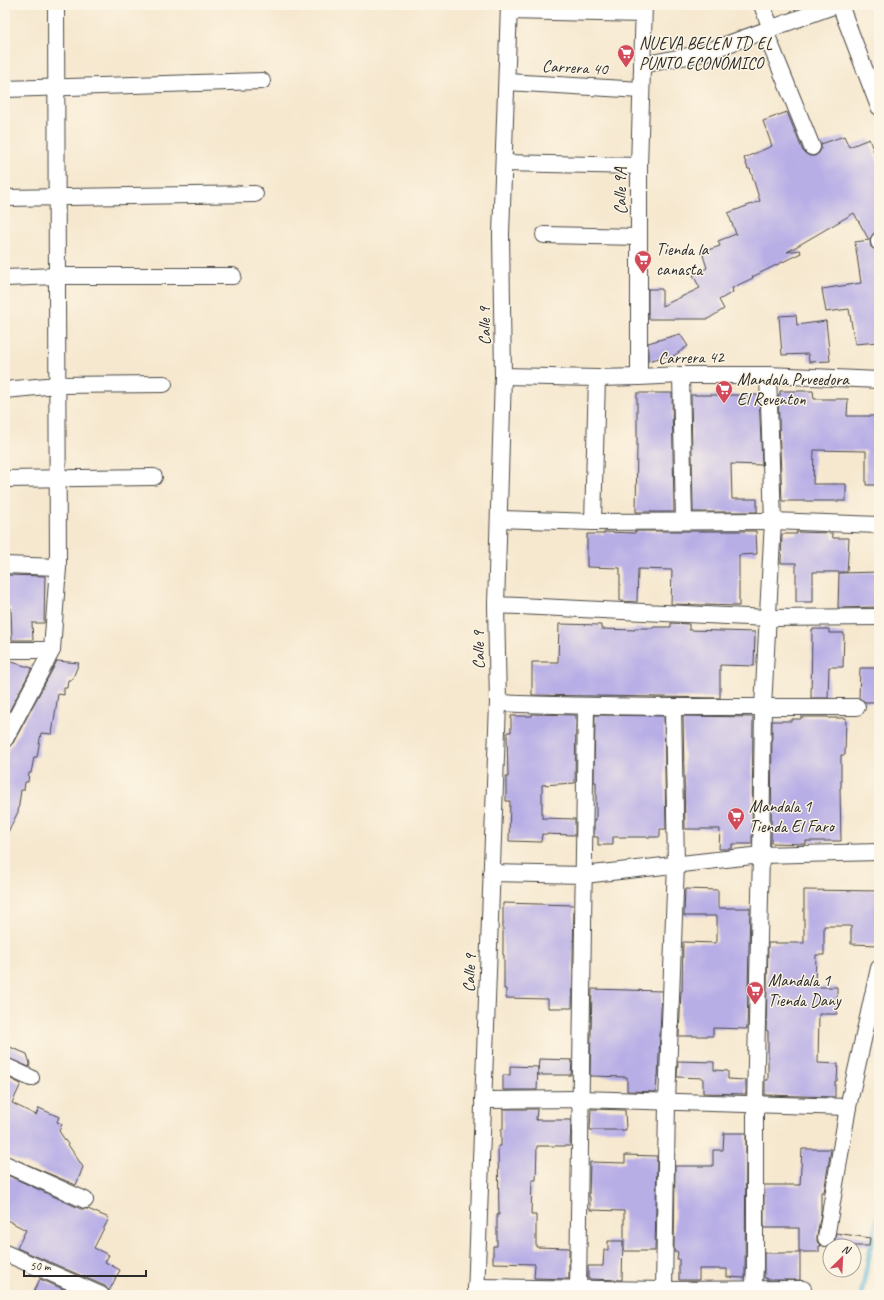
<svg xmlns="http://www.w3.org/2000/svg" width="884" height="1300" font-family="Caveat,sans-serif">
	<rect width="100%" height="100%" fill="#fcf5e5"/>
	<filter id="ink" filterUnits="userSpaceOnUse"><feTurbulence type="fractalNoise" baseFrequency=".025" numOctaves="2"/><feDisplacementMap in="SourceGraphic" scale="8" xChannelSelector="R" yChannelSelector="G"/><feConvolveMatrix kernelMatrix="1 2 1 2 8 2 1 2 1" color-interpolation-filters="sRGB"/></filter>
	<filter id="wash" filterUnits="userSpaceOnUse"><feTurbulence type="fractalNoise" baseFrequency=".012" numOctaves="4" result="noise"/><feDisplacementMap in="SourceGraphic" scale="16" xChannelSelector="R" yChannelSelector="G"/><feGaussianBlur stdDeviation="0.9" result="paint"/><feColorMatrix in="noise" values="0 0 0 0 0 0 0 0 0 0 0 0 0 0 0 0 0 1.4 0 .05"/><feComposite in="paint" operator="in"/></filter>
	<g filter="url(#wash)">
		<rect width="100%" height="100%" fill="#f6e8cf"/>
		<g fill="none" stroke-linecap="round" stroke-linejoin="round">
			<!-- stream -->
			<path stroke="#56b1d4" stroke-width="5" d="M 861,1295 L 879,1209"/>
		</g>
		<g id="blocks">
			<!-- building -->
			<g fill="#b8aee6">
				<path d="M 787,112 L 803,151 L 806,154 L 810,156 L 815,156 L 819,153 L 821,149 L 821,144 L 844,136 L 849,147 L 869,139 L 879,165 L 879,232 L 874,233 L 871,237 L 870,241 L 871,247 L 875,250 L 879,251 L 879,342 L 855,344 L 849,309 L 826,312 L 822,289 L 861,283 L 855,242 L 869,240 L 854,213 L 787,252 L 800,250 L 801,253 L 752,277 L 753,278 L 732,288 L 733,292 L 719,300 L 724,309 L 708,319 L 648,319 L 648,289 L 662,289 L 662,306 L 700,288 L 693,275 L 707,268 L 702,252 L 720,246 L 718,241 L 736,234 L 728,213 L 760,201 L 750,169 L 748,169 L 744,158 L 772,146 L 763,121 Z"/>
				<path d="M 796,315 L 797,325 L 826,321 L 830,361 L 809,362 L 808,354 L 782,355 L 779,316 Z"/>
				<path d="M 680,334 L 688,346 L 669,359 L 667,356 L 648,361 L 648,343 Z"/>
				<path d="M 780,391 L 813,391 L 814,399 L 848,399 L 847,416 L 879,416 L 879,485 L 866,485 L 866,451 L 814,450 L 813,484 L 846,484 L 846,501 L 782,501 L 778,395 L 780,395 Z"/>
				<path d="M 637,393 L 672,393 L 674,512 L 636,512 L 637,446 Z"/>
				<path d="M 691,395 L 759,395 L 762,465 L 731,464 L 732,499 L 757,499 L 757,512 L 693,512 Z"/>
				<path d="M 635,531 L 756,531 L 757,554 L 739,555 L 739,606 L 671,604 L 672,570 L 638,569 L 637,602 L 620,601 L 620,568 L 587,567 L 587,534 L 604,534 L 604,532 L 635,533 Z"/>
				<path d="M 796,532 L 832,533 L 833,538 L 849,538 L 847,572 L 813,572 L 813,602 L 796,602 L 796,563 L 781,563 L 782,534 L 797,534 Z"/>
				<path d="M 879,572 L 879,607 L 838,608 L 839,573 Z"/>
				<path d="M 5,575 L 45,576 L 44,623 L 32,623 L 33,640 L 12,640 L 11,608 L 5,608 Z"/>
				<path d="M 671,623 L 689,624 L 689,630 L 755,632 L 754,666 L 720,665 L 720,698 L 532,695 L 532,662 L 558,662 L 559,624 L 601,625 L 601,629 L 635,630 L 635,628 L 653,628 L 654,627 L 671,627 Z"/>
				<path d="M 812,629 L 829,629 L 829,633 L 844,633 L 843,667 L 829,667 L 828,698 L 811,698 Z"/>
				<path d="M 5,660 L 32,668 L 7,715 L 5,715 Z"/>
				<path d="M 57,661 L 79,663 L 72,680 L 68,680 L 67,688 L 64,688 L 64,695 L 58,694 L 52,734 L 41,733 L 37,757 L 34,757 L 31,773 L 29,773 L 28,782 L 25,782 L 24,790 L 21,790 L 18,812 L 5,838 L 5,753 L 8,753 L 9,747 L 13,743 Z"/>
				<path d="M 860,668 L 877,668 L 877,702 L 865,702 L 859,698 Z"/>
				<path d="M 532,714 L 576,715 L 575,783 L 542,785 L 542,818 L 575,819 L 575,835 L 542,834 L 541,842 L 509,841 L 510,801 L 506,801 L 506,777 L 508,777 L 507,732 L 511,732 L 511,716 L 532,716 Z"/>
				<path d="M 595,715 L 664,716 L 666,829 L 660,829 L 660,837 L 613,837 L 613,845 L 598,845 L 598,837 L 594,837 L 594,820 L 596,820 L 596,782 L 594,782 Z"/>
				<path d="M 683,716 L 753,717 L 752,844 L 732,844 L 732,849 L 719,849 L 720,829 L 685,829 Z"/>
				<path d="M 801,717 L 828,717 L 828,718 L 846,718 L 845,755 L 841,755 L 841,788 L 840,788 L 841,841 L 806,841 L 806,844 L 771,843 L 772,721 L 792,721 L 792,719 L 801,719 Z"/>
				<path d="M 685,889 L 718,890 L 718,908 L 750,908 L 747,1029 L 713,1028 L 713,1036 L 679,1036 L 681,991 L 682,991 L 683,942 L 716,943 L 717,941 L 717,916 L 684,916 Z"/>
				<path d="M 804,890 L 879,891 L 879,945 L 851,944 L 851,926 L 824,926 L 824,955 L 816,955 L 815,987 L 837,987 L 837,1014 L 819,1014 L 818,1063 L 838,1064 L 837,1081 L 835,1081 L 835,1097 L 765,1095 L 765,1080 L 768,1080 L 768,1031 L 766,1030 L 768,943 L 804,943 Z"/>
				<path d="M 503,903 L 574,905 L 572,1008 L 548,1008 L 548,999 L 506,998 L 506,989 L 504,989 L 504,955 L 503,955 Z"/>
				<path d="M 592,989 L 662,991 L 658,1077 L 657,1076 L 656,1092 L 627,1091 L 627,1077 L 590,1076 Z"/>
				<path d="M 5,1045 L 27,1054 L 30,1064 L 29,1067 L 5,1057 Z"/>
				<path d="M 539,1059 L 572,1060 L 571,1075 L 538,1075 Z"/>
				<path d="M 678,1061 L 714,1062 L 714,1070 L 728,1071 L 728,1079 L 746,1080 L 746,1094 L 703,1093 L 703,1078 L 677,1077 Z"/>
				<path d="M 510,1066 L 538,1067 L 537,1090 L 503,1090 L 503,1075 L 510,1075 Z"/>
				<path d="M 5,1076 L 21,1084 L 12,1103 L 36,1115 L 39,1108 L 59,1117 L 57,1122 L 62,1124 L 59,1131 L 83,1167 L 76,1185 L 5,1155 Z"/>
				<path d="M 503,1109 L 537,1109 L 536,1120 L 571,1120 L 570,1146 L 537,1146 L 536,1180 L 532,1180 L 531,1215 L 536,1215 L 536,1247 L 569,1248 L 569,1279 L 534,1278 L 535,1264 L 493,1263 L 493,1246 L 497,1246 L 497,1214 L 499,1215 L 498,1146 L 501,1146 L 501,1129 L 503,1129 Z"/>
				<path d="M 591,1109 L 625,1110 L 626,1130 L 590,1130 Z"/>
				<path d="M 724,1133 L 746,1133 L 745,1278 L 727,1277 L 727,1269 L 699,1269 L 699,1280 L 679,1280 L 679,1259 L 677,1259 L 678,1252 L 674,1252 L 675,1166 L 713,1166 L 713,1150 L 723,1150 Z"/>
				<path d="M 802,1149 L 831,1149 L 824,1192 L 821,1192 L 821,1213 L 817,1236 L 817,1242 L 821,1246 L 819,1246 L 819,1252 L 799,1252 L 799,1228 L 764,1228 L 764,1185 L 800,1185 Z"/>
				<path d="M 625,1155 L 657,1156 L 655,1251 L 624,1251 L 624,1211 L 590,1210 L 590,1197 L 589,1197 L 590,1162 L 625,1163 Z"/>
				<path d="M 5,1174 L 81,1209 L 88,1209 L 109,1218 L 94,1248 L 109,1255 L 105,1262 L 120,1270 L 109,1291 L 105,1286 L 17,1248 L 26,1230 L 5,1219 Z"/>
				<path d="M 836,1233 L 870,1238 L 869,1246 L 831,1246 L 835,1240 Z"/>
				<path d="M 608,1241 L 623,1241 L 622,1280 L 588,1279 L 588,1266 L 603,1266 L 604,1250 L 608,1250 Z"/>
				<path d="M 764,1253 L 800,1253 L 800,1280 L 767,1280 L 767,1278 L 764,1278 Z"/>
				<path d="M 40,1279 L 77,1295 L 32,1295 Z"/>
			</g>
		</g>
	</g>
	<g filter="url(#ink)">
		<use href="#blocks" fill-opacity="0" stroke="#494744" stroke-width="1"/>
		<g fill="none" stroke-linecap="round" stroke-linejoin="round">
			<!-- minor casing -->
			<g stroke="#494744" stroke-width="18">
				<g id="minor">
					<path d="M 762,5 L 771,29"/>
					<path d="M 840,5 L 879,107"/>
					<path d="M 509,11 L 643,14"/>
					<path d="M 765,31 L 812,147"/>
					<path d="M 642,65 L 703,53 L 836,5"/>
					<path d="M 507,82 L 641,90"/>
					<path d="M 5,89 L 262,81"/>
					<path d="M 504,163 L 639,166"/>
					<path d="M 5,198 L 255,194"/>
					<path d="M 544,235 L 639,237"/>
					<path d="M 879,242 L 879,241"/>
					<path d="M 5,278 L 57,276 L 233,276"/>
					<path d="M 681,375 L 684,521"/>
					<path d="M 503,376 L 597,378 L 639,377 L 681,375 L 768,375 L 879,380"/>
					<path d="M 639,377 L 639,166 L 644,5"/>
					<path d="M 5,390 L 57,385 L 164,384"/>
					<path d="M 5,479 L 154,477"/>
					<path d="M 499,519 L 593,522 L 773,521 L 879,525"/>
					<path d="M 593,522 L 597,378"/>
					<path d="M 5,565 L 58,567"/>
					<path d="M 496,605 L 768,618 L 879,617"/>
					<path d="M 5,650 L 52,650"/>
					<path d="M 498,703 C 618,708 737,707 857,707"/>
					<path d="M 5,739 L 52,650 L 58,567 L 56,5"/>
					<path d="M 491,873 L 584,875 L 761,855 L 879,852"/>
					<path d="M 5,1066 L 31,1078"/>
					<path d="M 483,1100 L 580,1099 L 848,1107"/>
					<path d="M 5,1164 L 85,1200"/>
					<path d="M 826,1238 L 848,1107 L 879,968"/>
					<path d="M 5,1253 L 101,1295"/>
					<path d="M 476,1287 L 664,1290 L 803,1289"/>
					<path d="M 578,1290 L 586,707"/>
					<path d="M 664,1290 L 667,1102 L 676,864 L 673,708"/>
					<path d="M 476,1295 L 498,703 L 496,605 L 503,376 L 501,234 L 509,5"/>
					<path d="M 753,1295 L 755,1268 L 755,1104 L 761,855 L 763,707 L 773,521 L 768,375"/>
				</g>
			</g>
			<!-- minor -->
			<use href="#minor" stroke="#fff" stroke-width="16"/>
		</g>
	</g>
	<!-- icons -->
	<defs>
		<g id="supermarket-pin" transform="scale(0.9)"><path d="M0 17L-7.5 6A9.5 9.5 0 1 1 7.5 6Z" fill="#d1495b" stroke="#fcf5e5"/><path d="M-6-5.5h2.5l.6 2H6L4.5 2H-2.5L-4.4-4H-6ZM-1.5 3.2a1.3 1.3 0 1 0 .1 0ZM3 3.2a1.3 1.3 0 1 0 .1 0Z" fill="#fff"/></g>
	</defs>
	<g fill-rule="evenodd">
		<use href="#supermarket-pin" x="626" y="53"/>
		<use href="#supermarket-pin" x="643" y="259"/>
		<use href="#supermarket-pin" x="724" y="389"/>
		<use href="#supermarket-pin" x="736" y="816"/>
		<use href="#supermarket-pin" x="755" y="990"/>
	</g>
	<g text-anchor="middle" stroke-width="3" stroke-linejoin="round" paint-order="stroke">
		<!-- poi labels -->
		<g font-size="17" fill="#2b2b2b" stroke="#fcf5e5" text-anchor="start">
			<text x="639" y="49">NUEVA BELEN TD EL<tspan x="639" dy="20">PUNTO ECONÓMICO</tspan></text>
			<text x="656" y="255">Tienda la<tspan x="656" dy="20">canasta</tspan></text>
			<text x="737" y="385">Mandala Prveedora<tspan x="737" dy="20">El Reventon</tspan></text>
			<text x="749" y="812">Mandala 1<tspan x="749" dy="20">Tienda El Faro</tspan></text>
			<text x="768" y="986">Mandala 1<tspan x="768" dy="20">Tienda Dany</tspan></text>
		</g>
		<!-- street labels -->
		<g font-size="17" fill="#2b2b2b" stroke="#fcf5e5">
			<text transform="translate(575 67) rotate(3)" y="6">Carrera 40</text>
			<text transform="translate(620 191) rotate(-90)" y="6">Calle 9A</text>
			<text transform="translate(484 326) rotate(-91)" y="6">Calle 9</text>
			<text transform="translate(691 357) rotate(-1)" y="6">Carrera 42</text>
			<text transform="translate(478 650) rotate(-91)" y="6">Calle 9</text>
			<text transform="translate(469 973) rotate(-88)" y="6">Calle 9</text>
		</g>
	</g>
	<!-- margin -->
	<rect width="884" height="1300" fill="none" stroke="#fcf5e5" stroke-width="20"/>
	<!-- north arrow -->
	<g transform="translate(842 1258) rotate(24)"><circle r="19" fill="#fcf5e5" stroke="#a8a49b"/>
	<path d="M0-3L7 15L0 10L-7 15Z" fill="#d1495b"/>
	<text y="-6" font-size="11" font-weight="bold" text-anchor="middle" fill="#2b2b2b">N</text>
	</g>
	<!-- scale -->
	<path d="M24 1270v6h122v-6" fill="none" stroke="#2b2b2b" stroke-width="2"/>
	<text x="30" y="1270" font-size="12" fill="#2b2b2b" stroke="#fcf5e5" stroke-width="3" paint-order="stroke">50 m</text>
</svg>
